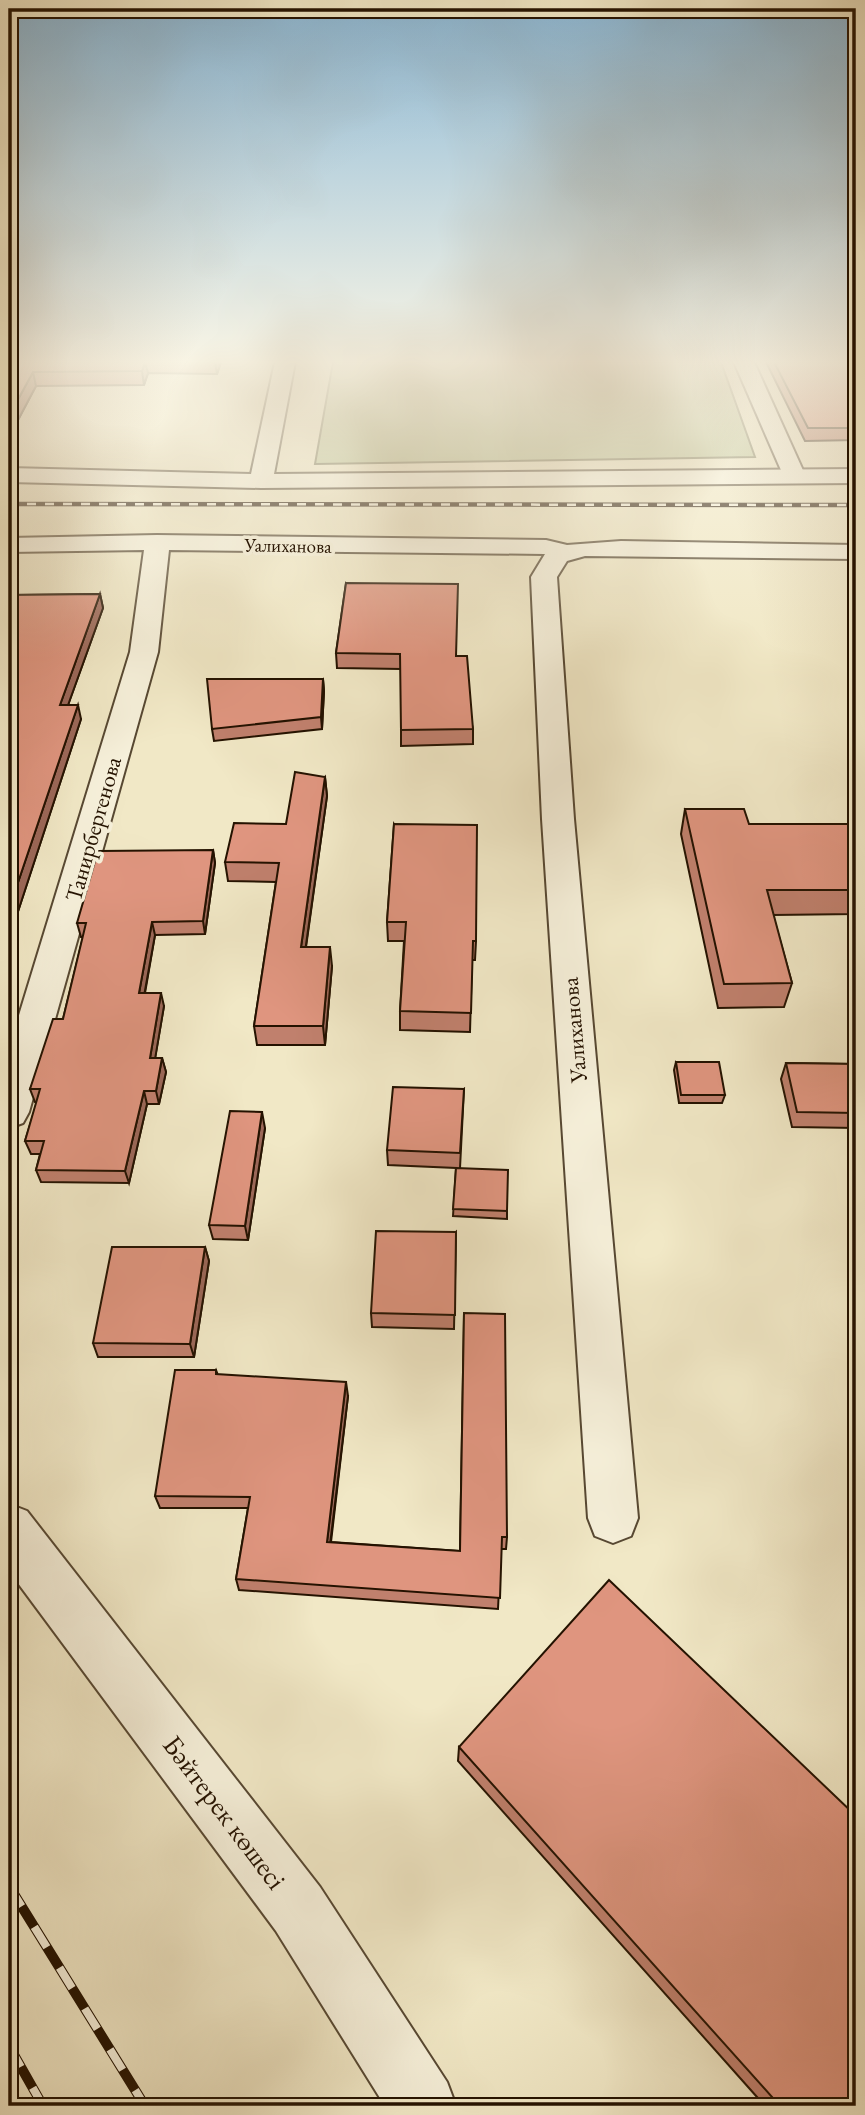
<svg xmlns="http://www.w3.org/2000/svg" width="865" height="2115" font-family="'EB Garamond',serif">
	<rect width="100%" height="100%" fill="#f1e8c6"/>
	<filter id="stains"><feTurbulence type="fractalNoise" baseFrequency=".00286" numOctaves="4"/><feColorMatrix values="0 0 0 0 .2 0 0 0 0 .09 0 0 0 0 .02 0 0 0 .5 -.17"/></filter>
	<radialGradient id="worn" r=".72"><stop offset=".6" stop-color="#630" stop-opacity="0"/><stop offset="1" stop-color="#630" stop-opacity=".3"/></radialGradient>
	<!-- green -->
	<path fill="#bcc594" stroke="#706c4a" stroke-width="2" d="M 333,362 L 721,362 L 755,457 L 315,464 Z"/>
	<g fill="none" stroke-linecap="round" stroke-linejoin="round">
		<!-- minor casing -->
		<g stroke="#574832" stroke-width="4">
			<g id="minor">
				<path d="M 734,362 L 754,362 L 806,477 L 803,482 L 787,482 L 784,477 Z"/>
				<path d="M 157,535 L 546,540 L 567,545 L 621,541 L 856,545 L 856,559 L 585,556 L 567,561 L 557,577 L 574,819 L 638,1518 L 631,1536 L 613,1543 L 595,1536 L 588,1518 L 542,819 L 531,577 L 545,554 L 169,550 L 158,652 L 29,1112 L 23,1123 L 9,1128 L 9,1048 L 130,652 L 144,550 L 9,552 L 9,538 Z"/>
				<path d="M 9,1504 L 27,1511 L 320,1887 L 447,2082 L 456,2106 L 385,2106 L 276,1931 L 9,1571 Z"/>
			</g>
		</g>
		<!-- tertiary casing -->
		<g stroke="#574832" stroke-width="4">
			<path id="tertiary" d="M 275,362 L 295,362 L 274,474 L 856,469 L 856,483 L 261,488 L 9,482 L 9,468 L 251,474 Z"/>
		</g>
		<!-- minor -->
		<use href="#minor" fill="#f6f0da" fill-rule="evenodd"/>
		<!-- tertiary -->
		<use href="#tertiary" fill="#f6f0da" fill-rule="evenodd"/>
		<!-- rail-far1 casing -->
		<g stroke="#241200" stroke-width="4.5">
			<path id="rail-far1" d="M 9,504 L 856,505"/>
		</g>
		<!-- rail casing -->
		<g stroke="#241200" stroke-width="10">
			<g id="rail">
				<path d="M 9,1886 L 145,2106"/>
				<path d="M 9,2046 L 43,2106"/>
			</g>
		</g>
		<!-- rail-far1 -->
		<use href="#rail-far1" stroke="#f6f0da" stroke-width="2.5" stroke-dasharray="9" stroke-linecap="butt"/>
		<!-- rail -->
		<use href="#rail" stroke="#f6f0da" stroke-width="8" stroke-dasharray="24" stroke-linecap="butt"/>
	</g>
	<!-- wall -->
	<g fill="#c0806d" stroke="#241200" stroke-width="2">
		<path d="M 9,362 L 221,362 L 217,374 L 148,373 L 144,385 L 36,386 L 9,437 Z"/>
		<path d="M 766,362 L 856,362 L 856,440 L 805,441 Z"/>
		<path d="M 346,583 L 456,656 L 473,729 L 473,744 L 401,746 L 401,669 L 337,668 L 336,653 Z"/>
		<path d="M 100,594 L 103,608 L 68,705 L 81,719 L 9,939 L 9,756 L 11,748 L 9,748 L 9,595 Z"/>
		<path d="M 323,679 L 324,691 L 322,729 L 214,741 L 212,729 Z"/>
		<path d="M 325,777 L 327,796 L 306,947 L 332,966 L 325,1045 L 257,1045 L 254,1026 L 276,882 L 228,881 L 225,862 L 286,824 Z"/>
		<path d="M 685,809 L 749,824 L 856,824 L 856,914 L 773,915 L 792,983 L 784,1007 L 718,1008 L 681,834 Z"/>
		<path d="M 394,824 L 476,941 L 475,960 L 472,960 L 470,1032 L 400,1030 L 400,1011 L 404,941 L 388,941 L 387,922 Z"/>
		<path d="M 213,850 L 215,863 L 205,934 L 155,935 L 145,993 L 164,1006 L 155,1058 L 162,1058 L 166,1072 L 159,1104 L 147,1104 L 129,1183 L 41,1182 L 36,1170 L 40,1154 L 31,1154 L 25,1141 L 37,1102 L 35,1102 L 30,1089 L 63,1019 L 83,937 L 81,937 L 77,923 Z"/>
		<path d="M 676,1062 L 725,1095 L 722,1103 L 679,1103 L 674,1070 Z"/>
		<path d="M 786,1063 L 856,1064 L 856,1128 L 792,1127 L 781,1079 Z"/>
		<path d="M 464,1089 L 460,1168 L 507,1211 L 507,1219 L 453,1216 L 456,1168 L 388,1165 L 387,1150 Z"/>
		<path d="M 265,1128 L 248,1240 L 213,1239 L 209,1225 Z"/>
		<path d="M 456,1232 L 454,1329 L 372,1327 L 371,1313 Z"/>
		<path d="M 205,1247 L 209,1261 L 194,1357 L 98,1357 L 93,1343 Z"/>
		<path d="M 464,1313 L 507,1537 L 506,1549 L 501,1549 L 498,1609 L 239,1590 L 236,1579 L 248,1508 L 160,1508 L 155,1496 L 216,1370 L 218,1375 L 348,1396 L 331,1542 L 460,1551 Z"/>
		<path d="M 459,1747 L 856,2106 L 765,2106 L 458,1761 Z"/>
	</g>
	<!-- shaded-wall -->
	<g fill="#9c6859" stroke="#241200" stroke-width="2">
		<path d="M 145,362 L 148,373 L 144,385 L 142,371 Z"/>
		<path d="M 215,362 L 221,362 L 217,374 Z"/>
		<path d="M 33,372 L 36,386 L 9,437 L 9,416 Z"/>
		<path d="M 100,594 L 103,608 L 63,719 L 60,705 Z"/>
		<path d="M 323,679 L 324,691 L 322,729 L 321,717 Z"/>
		<path d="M 78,705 L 81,719 L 9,939 L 9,909 Z"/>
		<path d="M 325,777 L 327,796 L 303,966 L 301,947 Z"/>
		<path d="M 213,850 L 215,863 L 205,934 L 203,921 Z"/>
		<path d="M 152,922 L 155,935 L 142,1007 L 139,993 Z"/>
		<path d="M 330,947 L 332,966 L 325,1045 L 323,1026 Z"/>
		<path d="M 161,993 L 164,1006 L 153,1071 L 150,1058 Z"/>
		<path d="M 162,1058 L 166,1072 L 159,1104 L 156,1091 Z"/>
		<path d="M 144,1091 L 147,1104 L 129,1183 L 125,1171 Z"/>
		<path d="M 262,1112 L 265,1128 L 248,1240 L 245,1226 Z"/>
		<path d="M 205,1247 L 209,1261 L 194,1357 L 190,1344 Z"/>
		<path d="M 346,1382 L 348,1396 L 329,1553 L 327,1542 Z"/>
	</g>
	<!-- building -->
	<g fill="#df957f" stroke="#241200" stroke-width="2">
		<path d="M 9,362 L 145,362 L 142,371 L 33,372 L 9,416 Z"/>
		<path d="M 774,362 L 856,362 L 856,428 L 808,428 Z"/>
		<path d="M 346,583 L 458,584 L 456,656 L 467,656 L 473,729 L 401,730 L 400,654 L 336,653 Z"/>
		<path d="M 100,594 L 60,705 L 78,705 L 9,909 L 9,756 L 16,733 L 9,733 L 9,595 Z"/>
		<path d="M 207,679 L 323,679 L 321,717 L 212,729 Z"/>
		<path d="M 295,772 L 325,777 L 301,947 L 330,947 L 323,1026 L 254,1026 L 279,863 L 225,862 L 234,823 L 286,824 Z"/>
		<path d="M 685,809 L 744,809 L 749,824 L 856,824 L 856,890 L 767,890 L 792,983 L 724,984 Z"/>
		<path d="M 394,824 L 477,825 L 476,941 L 473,941 L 471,1013 L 400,1011 L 406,922 L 387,922 Z"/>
		<path d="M 213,850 L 203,921 L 152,922 L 139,993 L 161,993 L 150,1058 L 162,1058 L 156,1091 L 144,1091 L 125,1171 L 36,1170 L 44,1141 L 25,1141 L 40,1089 L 30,1089 L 53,1019 L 63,1019 L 86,923 L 77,923 L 98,851 Z"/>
		<path d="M 676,1062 L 719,1062 L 725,1095 L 681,1095 Z"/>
		<path d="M 786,1063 L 856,1064 L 856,1113 L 797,1112 Z"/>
		<path d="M 393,1087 L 464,1089 L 460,1153 L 387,1150 Z"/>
		<path d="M 230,1111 L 262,1112 L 245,1226 L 209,1225 Z"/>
		<path d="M 456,1168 L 508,1170 L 507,1211 L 453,1209 Z"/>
		<path d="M 376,1231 L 456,1232 L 455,1315 L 371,1313 Z"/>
		<path d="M 112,1247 L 205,1247 L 190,1344 L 93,1343 Z"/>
		<path d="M 464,1313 L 505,1314 L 507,1537 L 502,1537 L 500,1598 L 236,1579 L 250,1497 L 155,1496 L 175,1370 L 216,1370 L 216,1374 L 346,1382 L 327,1542 L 460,1551 Z"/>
		<path d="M 609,1580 L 856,1816 L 856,2106 L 780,2106 L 459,1747 Z"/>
	</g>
	<!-- sky -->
	<linearGradient id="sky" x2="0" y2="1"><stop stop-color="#8ab8d7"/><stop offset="0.55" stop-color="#f9f5e5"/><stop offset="1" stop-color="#f9f5e5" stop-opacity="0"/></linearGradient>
	<rect width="865" height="658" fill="url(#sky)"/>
	<g text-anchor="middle" stroke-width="7" stroke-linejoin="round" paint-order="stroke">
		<!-- far-street labels -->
		<g font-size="19" fill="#241200" stroke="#f6f0da">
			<text transform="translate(288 545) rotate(1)" y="7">Уалиханова</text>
		</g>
		<!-- street labels -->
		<g font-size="23" fill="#241200" stroke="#f6f0da">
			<text transform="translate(93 829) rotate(-74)" y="8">Танирбергенова</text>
			<text transform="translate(574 1030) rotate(-95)" y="8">Уалиханова</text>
		</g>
		<!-- near-street labels -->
		<g font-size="28" fill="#241200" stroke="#f6f0da">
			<text transform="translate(225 1812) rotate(53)" y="10">Бәйтерек көшесі</text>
		</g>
	</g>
	<!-- margin -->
	<rect width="865" height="2115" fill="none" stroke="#f1e8c6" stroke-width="35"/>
	<rect x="10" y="10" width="844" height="2094" fill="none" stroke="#241200" stroke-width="3.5"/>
	<rect x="18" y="18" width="830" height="2080" fill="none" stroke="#241200" stroke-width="2"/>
	<rect width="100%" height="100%" filter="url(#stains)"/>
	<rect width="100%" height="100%" fill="url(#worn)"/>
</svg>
